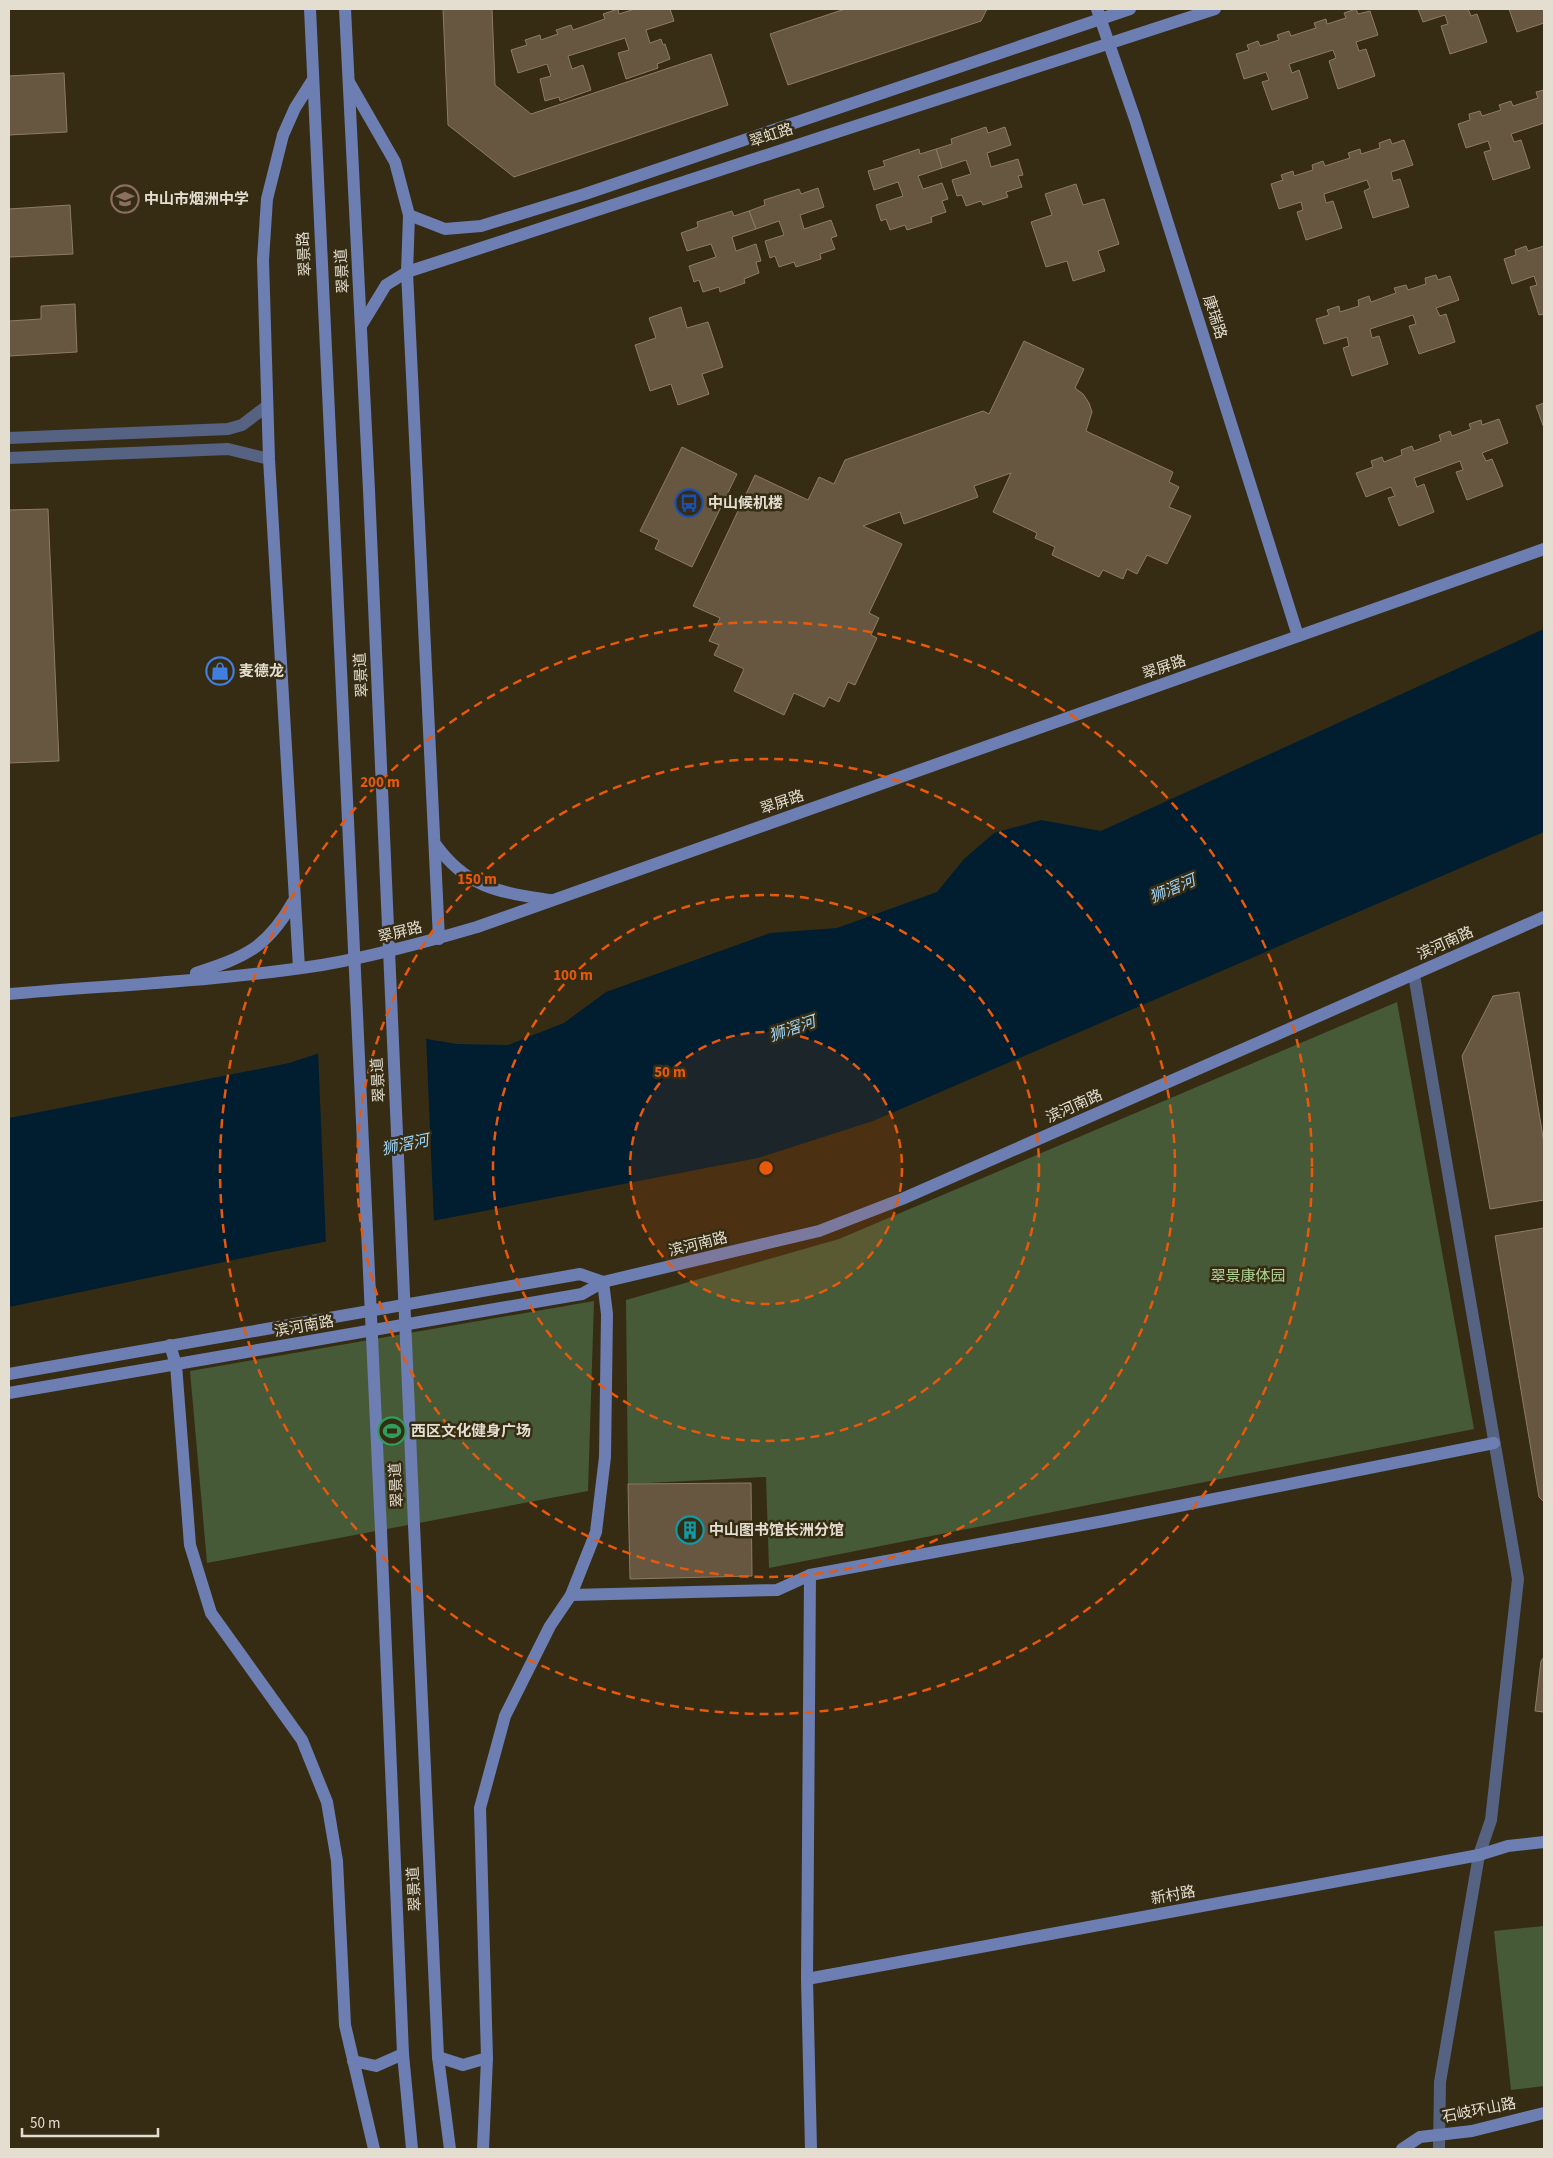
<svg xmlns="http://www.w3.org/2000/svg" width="1553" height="2158" font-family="'Source Sans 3','Noto Sans SC',sans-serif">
	<rect width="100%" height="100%" fill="#362c14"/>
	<!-- green -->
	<g fill="#465a37">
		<path d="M 1397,1002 L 1474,1429 L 769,1568 L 766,1477 L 628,1484 L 626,1300 L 839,1239 Z"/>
		<path d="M 594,1301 L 588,1491 L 207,1563 L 190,1371 Z"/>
		<path d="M 1544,1926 L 1544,2086 L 1511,2090 L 1494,1931 Z"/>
	</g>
	<!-- water -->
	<path fill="#001e2f" d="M 1544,629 L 1544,832 L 873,1121 L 758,1158 L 272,1252 L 9,1307 L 9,1118 L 289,1063 L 384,1032 L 457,1044 L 508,1045 L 564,1023 L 606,992 L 770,933 L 837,928 L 937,892 L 964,859 L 994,833 L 1041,820 L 1101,831 Z"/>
	<!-- pier -->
	<path fill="#362c14" d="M 384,1029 L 426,1036 L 434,1223 L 326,1244 L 318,1051 Z"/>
	<!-- building -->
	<g fill="#675740" stroke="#8d7c63">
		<path d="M 443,9 L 492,9 L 495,85 L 531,114 L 711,54 L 728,105 L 514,177 L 448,125 Z"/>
		<path d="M 618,9 L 619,14 L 635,9 L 670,9 L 674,21 L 646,30 L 650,43 L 661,39 L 663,45 L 665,44 L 670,59 L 657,64 L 658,68 L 626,79 L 618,53 L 629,50 L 625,38 L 568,56 L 572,69 L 583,65 L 591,90 L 560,101 L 559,97 L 545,101 L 540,79 L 551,76 L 547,64 L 518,73 L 511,50 L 527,45 L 525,40 L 540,35 L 541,40 L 558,34 L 556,30 L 571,25 L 573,30 L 605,19 L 603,14 Z"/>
		<path d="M 845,9 L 987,9 L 981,21 L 788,85 L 770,34 Z"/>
		<path d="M 1356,9 L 1358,14 L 1370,11 L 1378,35 L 1356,42 L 1359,51 L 1366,49 L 1375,76 L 1338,89 L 1329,61 L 1336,58 L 1333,50 L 1289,64 L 1292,73 L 1299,70 L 1308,98 L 1272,110 L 1262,82 L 1269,80 L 1266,72 L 1244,79 L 1236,54 L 1249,50 L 1247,45 L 1258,41 L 1260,46 L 1279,40 L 1277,35 L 1289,31 L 1291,36 L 1316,28 L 1314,23 L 1326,19 L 1327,24 L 1346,18 L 1344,13 Z"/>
		<path d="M 1418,9 L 1468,9 L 1471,16 L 1477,14 L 1487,42 L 1450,54 L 1441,26 L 1448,24 L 1445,15 L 1423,22 Z"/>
		<path d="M 1509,9 L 1544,9 L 1544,23 L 1517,32 Z"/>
		<path d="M 64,73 L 67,132 L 9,135 L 9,76 Z"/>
		<path d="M 1544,90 L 1544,123 L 1511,134 L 1514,142 L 1521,140 L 1530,168 L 1493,180 L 1484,152 L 1491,150 L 1488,141 L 1466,148 L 1458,124 L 1470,120 L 1469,114 L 1480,111 L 1482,116 L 1501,110 L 1499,105 L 1511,101 L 1513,106 L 1538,98 L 1536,92 Z"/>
		<path d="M 986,127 L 988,133 L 1005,127 L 1011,145 L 987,153 L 991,167 L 1018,159 L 1023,175 L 1018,176 L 1022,187 L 1006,192 L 1008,197 L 983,205 L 981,201 L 966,206 L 962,195 L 957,196 L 952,180 L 971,174 L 966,160 L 942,168 L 936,149 L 952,144 L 951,139 Z"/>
		<path d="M 1390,139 L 1392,144 L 1404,140 L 1413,165 L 1391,172 L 1393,181 L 1400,179 L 1409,207 L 1373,218 L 1364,191 L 1370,188 L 1367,180 L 1324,194 L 1326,203 L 1333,201 L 1342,228 L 1306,240 L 1297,212 L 1303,210 L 1301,202 L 1279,209 L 1271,184 L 1283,180 L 1281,175 L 1293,171 L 1294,176 L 1313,170 L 1312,165 L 1323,161 L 1325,166 L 1350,158 L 1348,153 L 1360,149 L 1361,154 L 1380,148 L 1379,143 Z"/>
		<path d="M 919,149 L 920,154 L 936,149 L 942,168 L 918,176 L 923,189 L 942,183 L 948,199 L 942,201 L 946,212 L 931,217 L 932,222 L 907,230 L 905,225 L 890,230 L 886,219 L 881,221 L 876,205 L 903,196 L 898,182 L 874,190 L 868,171 L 885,166 L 883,161 Z"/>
		<path d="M 1076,184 L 1083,205 L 1104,199 L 1119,244 L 1098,251 L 1105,271 L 1073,281 L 1067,261 L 1046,267 L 1031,222 L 1052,215 L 1045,194 Z"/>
		<path d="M 818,188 L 824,207 L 800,215 L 804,229 L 831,220 L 837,236 L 831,238 L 835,249 L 820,254 L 821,259 L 796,267 L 794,262 L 779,267 L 775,256 L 770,258 L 765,241 L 784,235 L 779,221 L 756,229 L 749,211 L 765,205 L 764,200 L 799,189 L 801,194 Z"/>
		<path d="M 70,205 L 73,254 L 9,257 L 9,209 Z"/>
		<path d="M 732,211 L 734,216 L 749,211 L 756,229 L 732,237 L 736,251 L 756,244 L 761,261 L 756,262 L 759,273 L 744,279 L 745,283 L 720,292 L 719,287 L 703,292 L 699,280 L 694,282 L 689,266 L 716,257 L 711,244 L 687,251 L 681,233 L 698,227 L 697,222 Z"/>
		<path d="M 1526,246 L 1528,251 L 1544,246 L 1544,314 L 1539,315 L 1530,287 L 1537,285 L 1534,276 L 1512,284 L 1504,259 L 1516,255 L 1515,250 Z"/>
		<path d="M 1436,275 L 1438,280 L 1450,276 L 1459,300 L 1436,308 L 1440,316 L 1446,314 L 1455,342 L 1419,354 L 1409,326 L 1416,324 L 1413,315 L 1370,329 L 1372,338 L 1379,336 L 1388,364 L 1352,376 L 1343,348 L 1349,346 L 1347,337 L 1324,344 L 1316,319 L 1329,315 L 1327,310 L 1339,306 L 1340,312 L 1359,306 L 1358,300 L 1369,296 L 1371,302 L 1396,293 L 1394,288 L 1406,285 L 1408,290 L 1426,284 L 1425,278 Z"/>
		<path d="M 75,304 L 77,352 L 9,356 L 9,321 L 41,319 L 41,306 Z"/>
		<path d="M 681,307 L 687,328 L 708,322 L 723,367 L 702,374 L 709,394 L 678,405 L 671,384 L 650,391 L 635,345 L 656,338 L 649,318 Z"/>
		<path d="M 1024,341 L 1084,369 L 1075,388 L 1083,394 L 1089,403 L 1092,412 L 1086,431 L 1173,472 L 1169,482 L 1179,487 L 1169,507 L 1191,516 L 1167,564 L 1147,555 L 1137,574 L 1127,569 L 1123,579 L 1103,570 L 1099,577 L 1052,555 L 1055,547 L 1035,538 L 1037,533 L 993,512 L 1011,473 L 974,486 L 978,497 L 904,524 L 900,512 L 863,526 L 902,544 L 869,613 L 879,618 L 871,635 L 877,638 L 855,685 L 848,682 L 839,702 L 829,697 L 824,707 L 794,693 L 784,715 L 734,691 L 744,669 L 714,655 L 719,645 L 709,641 L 720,618 L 693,606 L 755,475 L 808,500 L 819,477 L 834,484 L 845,460 L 983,411 L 989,414 Z"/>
		<path d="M 1544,403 L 1544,428 L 1536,406 Z"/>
		<path d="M 1499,419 L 1508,443 L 1482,453 L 1486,461 L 1492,459 L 1503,486 L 1467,500 L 1456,472 L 1463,470 L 1460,461 L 1414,478 L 1417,487 L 1424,484 L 1434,512 L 1399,526 L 1388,498 L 1395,496 L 1391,487 L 1366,497 L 1356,473 L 1373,467 L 1371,461 L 1382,457 L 1384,462 L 1402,455 L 1401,450 L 1412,446 L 1414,451 L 1441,441 L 1439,435 L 1450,431 L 1452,436 L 1471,429 L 1469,424 L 1481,420 L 1482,425 Z"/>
		<path d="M 682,447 L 737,474 L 692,567 L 655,549 L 659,540 L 640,531 Z"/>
		<path d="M 48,509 L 59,761 L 9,763 L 9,510 Z"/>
		<path d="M 1519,992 L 1544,1143 L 1544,1200 L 1490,1209 L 1462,1056 L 1493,996 Z"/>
		<path d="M 1544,1228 L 1544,1502 L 1539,1497 L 1495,1236 Z"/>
		<path d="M 751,1483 L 752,1576 L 630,1579 L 628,1484 Z"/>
		<path d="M 1544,1657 L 1544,1712 L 1535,1711 L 1541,1661 Z"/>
	</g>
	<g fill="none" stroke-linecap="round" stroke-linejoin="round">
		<!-- street -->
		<g stroke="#566282" stroke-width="12">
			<path d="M 9,438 L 228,429 L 242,425 L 267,406"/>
			<path d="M 9,458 L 228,449 L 269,459"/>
			<path d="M 1414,975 L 1518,1579 L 1491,1820 L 1479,1855 L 1440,2082 L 1439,2149"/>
		</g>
		<!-- secondary -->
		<g stroke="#6c7eb2" stroke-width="12">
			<path d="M 310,9 L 333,498"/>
			<path d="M 345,9 L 369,490"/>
			<path d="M 1097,9 L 1135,119 L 1298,636"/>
			<path d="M 349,82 L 395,162 L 409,215 L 407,272 L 439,939"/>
			<path d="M 409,215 L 445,229 L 481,226 L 585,194 L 1130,9"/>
			<path d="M 361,326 L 386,285 L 407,272 L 1215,9"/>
			<path d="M 436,845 C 468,889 500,892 550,900"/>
			<path d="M 299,968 L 269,459 L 263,260 L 267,199 L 283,135 L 295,108 L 312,81"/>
			<path d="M 196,973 C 245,957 267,948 293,902"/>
			<path d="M 9,994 C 113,985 219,981 322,965 C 375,956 426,942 477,927 L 1544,549"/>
			<path d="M 170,1345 L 176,1365 L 190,1545 L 211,1613 L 302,1740 L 327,1802 L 337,1861 L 345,2025 L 374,2149"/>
			<path d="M 9,1374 L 580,1274 L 603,1282"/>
			<path d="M 9,1393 L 582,1294 L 603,1282 L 819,1231 L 902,1199 L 1544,917"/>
			<path d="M 414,1525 L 438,2057 L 450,2149"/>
			<path d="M 381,1531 L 403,2054 L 412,2149"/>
			<path d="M 810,1575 L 807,1979 L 811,2149"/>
			<path d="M 571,1595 L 777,1590 L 810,1575 L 1109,1520 L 1494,1443"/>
			<path d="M 807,1979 L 1479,1855 L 1508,1846 L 1544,1842"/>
			<path d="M 438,2057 L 463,2065 L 487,2058"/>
			<path d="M 353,2061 L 376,2066 L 403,2054"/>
			<path d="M 483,2149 L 487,2058 L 480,1808 L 505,1716 L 550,1626 L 571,1595 L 596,1532 L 605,1457 L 607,1314 L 603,1282"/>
			<path d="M 1402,2149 L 1420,2137 L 1472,2131 L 1544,2113"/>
		</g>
		<!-- secondary-bridge -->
		<g stroke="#6c7eb2" stroke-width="12">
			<path d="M 369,490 L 414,1525"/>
			<path d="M 333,498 L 381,1531"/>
		</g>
	</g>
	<!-- distance rings -->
	<circle cx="766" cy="1168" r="136" fill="#e8590c" fill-opacity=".12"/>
	<g fill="none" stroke="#e8590c" stroke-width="2.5" stroke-dasharray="9 6">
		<circle cx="766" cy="1168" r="136"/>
		<circle cx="766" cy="1168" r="273"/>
		<circle cx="766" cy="1168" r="409"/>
		<circle cx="766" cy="1168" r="546"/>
	</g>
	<!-- icons -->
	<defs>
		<g id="school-ring" transform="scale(1.4375)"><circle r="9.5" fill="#362c14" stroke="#8d6e63" stroke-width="1.5"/><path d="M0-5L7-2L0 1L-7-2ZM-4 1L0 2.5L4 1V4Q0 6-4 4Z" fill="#8d6e63"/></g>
		<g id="bus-ring" transform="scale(1.4375)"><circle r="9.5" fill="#362c14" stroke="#1a4fb4" stroke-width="1.5"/><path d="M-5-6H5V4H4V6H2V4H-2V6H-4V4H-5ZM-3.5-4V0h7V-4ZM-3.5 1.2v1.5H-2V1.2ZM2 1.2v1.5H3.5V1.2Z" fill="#1a4fb4"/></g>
		<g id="shop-ring" transform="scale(1.4375)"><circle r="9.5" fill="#362c14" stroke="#3f7fe0" stroke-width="1.5"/><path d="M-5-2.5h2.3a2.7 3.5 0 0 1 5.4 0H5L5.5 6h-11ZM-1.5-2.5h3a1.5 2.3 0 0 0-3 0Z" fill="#3f7fe0"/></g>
		<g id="stadium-ring" transform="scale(1.4375)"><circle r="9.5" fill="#362c14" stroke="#2e9e5b" stroke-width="1.5"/><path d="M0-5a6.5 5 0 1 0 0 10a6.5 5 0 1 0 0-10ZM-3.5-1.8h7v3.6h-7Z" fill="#2e9e5b"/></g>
		<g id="building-ring" transform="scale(1.4375)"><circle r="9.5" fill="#362c14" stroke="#0f9aa8" stroke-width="1.5"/><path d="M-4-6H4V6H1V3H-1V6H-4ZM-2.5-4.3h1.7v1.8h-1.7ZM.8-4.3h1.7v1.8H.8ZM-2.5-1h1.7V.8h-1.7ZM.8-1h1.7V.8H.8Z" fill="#0f9aa8"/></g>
	</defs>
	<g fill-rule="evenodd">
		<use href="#school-ring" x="125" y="199"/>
		<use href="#bus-ring" x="689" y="503"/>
		<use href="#shop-ring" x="220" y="671"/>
		<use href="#stadium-ring" x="392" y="1431"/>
		<use href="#building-ring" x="690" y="1530"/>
	</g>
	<g text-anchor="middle" stroke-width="5" stroke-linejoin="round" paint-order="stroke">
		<!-- street labels -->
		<g font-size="15" fill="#e4ded0" stroke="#362c14">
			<text transform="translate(771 135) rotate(-18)" y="5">翠虹路</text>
			<text transform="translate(304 254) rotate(-93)" y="5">翠景路</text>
			<text transform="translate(342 271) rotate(-93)" y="5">翠景道</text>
			<text transform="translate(1215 317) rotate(72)" y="5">康瑞路</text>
			<text transform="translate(1164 667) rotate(-19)" y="5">翠屏路</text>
			<text transform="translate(361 675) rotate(-93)" y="5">翠景道</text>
			<text transform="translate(782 802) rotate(-19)" y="5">翠屏路</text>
			<text transform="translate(400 932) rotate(-14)" y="5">翠屏路</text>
			<text transform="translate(1445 943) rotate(-24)" y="5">滨河南路</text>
			<text transform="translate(378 1080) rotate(-93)" y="5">翠景道</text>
			<text transform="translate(1074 1106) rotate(-24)" y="5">滨河南路</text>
			<text transform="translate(698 1244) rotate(-14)" y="5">滨河南路</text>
			<text transform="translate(304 1326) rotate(-10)" y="5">滨河南路</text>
			<text transform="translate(396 1485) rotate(-93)" y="5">翠景道</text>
			<text transform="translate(414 1889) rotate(-93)" y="5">翠景道</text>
			<text transform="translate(1173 1895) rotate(-10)" y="5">新村路</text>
			<text transform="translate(1479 2110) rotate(-11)" y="5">石岐环山路</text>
		</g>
		<!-- poi labels -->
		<g font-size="15" font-weight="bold" fill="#e4ded0" stroke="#362c14" text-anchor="start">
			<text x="144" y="204">中山市烟洲中学</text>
			<text x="708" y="508">中山候机楼</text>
			<text x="239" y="676">麦德龙</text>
			<text x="411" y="1436">西区文化健身广场</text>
			<text x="709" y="1535">中山图书馆长洲分馆</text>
		</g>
		<!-- park labels -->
		<g font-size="15" fill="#b2d699" stroke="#362c14">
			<text x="1248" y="1281">翠景康体园</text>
		</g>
		<!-- water labels -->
		<g font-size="16" font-style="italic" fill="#9ed4f6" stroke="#362c14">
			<text transform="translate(1172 888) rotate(-23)" y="6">狮滘河</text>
			<text transform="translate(792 1028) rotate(-19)" y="6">狮滘河</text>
			<text transform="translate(405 1144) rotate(-12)" y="6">狮滘河</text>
		</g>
	</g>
	<circle cx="766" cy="1168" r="8" fill="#e8590c" stroke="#362c14" stroke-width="2.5"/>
	<g font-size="15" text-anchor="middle" font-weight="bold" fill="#e8590c" stroke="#362c14" stroke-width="5" stroke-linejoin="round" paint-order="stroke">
		<text x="380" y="787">200 m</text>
		<text x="477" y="884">150 m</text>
		<text x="573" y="980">100 m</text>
		<text x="670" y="1077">50 m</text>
	</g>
	<!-- border -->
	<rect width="1553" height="2158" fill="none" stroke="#e4ded0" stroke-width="20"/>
	<!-- scale -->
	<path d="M22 2128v8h136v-8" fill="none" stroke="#e4ded0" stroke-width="2.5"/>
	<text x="30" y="2128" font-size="15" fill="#e4ded0" stroke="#362c14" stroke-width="4" paint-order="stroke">50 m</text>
</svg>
